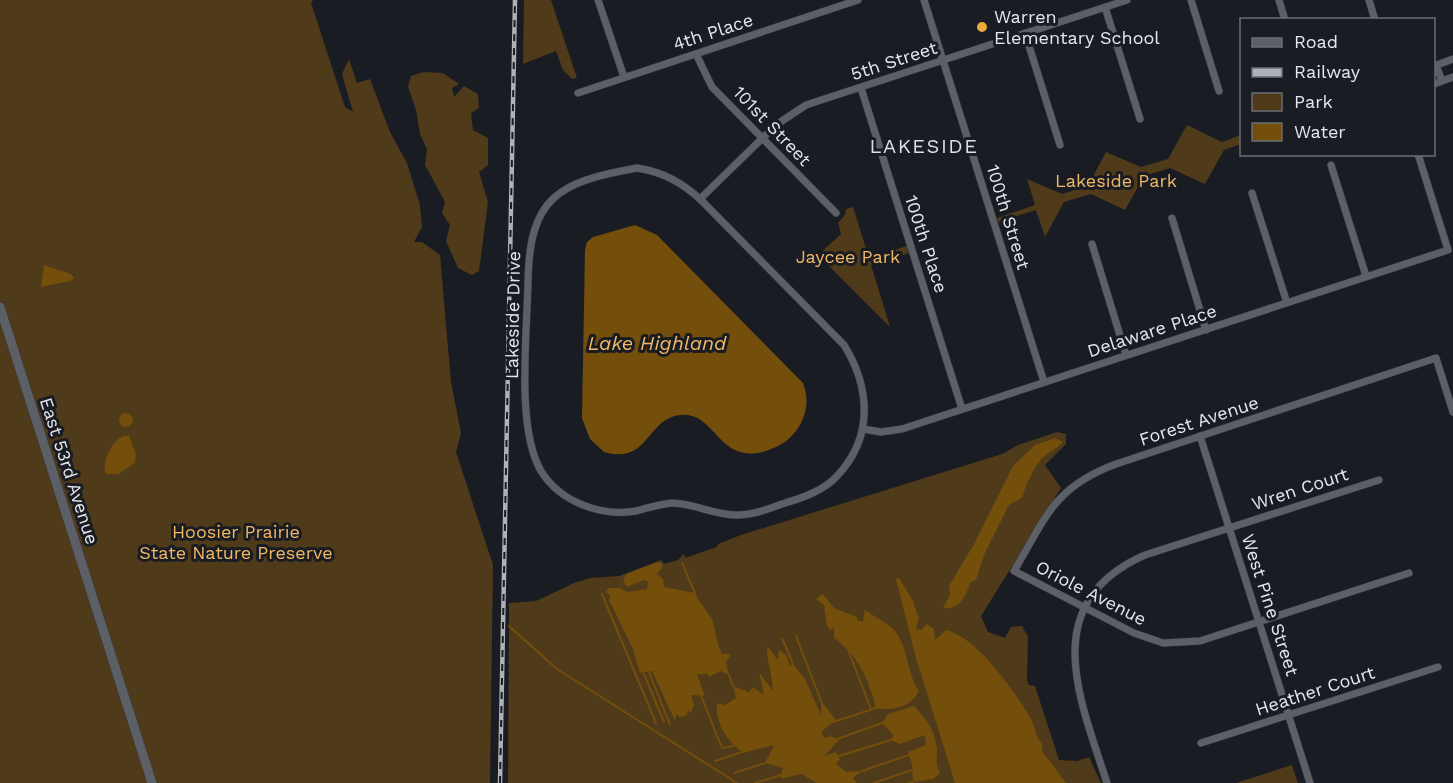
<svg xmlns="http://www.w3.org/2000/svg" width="1453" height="783" font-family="'Work Sans',sans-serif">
	<rect width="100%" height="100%" fill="#1a1c23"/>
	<!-- green -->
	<g fill="#4f3a1a">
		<path d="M 0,0 L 313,0 L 311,3 L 345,107 L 353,112 L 342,74 L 349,59 L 357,83 L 370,79 L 390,132 L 407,163 L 420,205 L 422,227 L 414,242 L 422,242 L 440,255 L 451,382 L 461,433 L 456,452 L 493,565 L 490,783 L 0,783 Z"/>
		<path d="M 524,0 L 551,0 L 577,78 L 572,79 L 563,70 L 556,51 L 523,64 Z"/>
		<path d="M 423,72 L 443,73 L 459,84 L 452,88 L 454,97 L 464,86 L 478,94 L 479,108 L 471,113 L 473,130 L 488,138 L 488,165 L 479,172 L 488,202 L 479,271 L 472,275 L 458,268 L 446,241 L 450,225 L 442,213 L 445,202 L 425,165 L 427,149 L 420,134 L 416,110 L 408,87 L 411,76 Z"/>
		<path d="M 1187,125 L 1222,142 L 1241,135 L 1241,144 L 1224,150 L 1205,184 L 1170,168 L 1144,176 L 1125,210 L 1091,194 L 1064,202 L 1045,237 L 1036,210 L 998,222 L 997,218 L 1035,205 L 1027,179 L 1062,194 L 1088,186 L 1106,152 L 1141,167 L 1168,159 Z"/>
		<path d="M 853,207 L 869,258 L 907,246 L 909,253 L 871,265 L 890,327 L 818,255 L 841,234 L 838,223 L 845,215 L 846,209 Z"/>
		<path d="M 1057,432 L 1066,434 L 1066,444 L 1045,465 L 1061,488 L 981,616 L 988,632 L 1005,638 L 1011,627 L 1022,626 L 1028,637 L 1027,680 L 1029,685 L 1035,686 L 1059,760 L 1077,761 L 1089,757 L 1101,783 L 508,783 L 509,603 L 536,601 L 574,583 L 590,578 L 619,576 L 661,560 L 664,564 L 678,560 L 684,554 L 685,558 L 717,547 L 718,544 L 741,535 L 1002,454 L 1018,445 Z"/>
		<path d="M 1292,765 L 1298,783 L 1236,783 Z"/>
	</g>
	<!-- water -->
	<g fill="#744e0b">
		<path d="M 635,225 L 657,235 L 803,383 C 808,397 808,409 801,423 C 794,436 785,444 771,449 C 718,470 717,410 680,415 C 646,419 649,465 604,452 L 590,439 L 582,418 L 585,250 L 587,242 L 593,237 Z"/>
		<path d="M 44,265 L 71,274 L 74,278 L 70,281 L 41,287 Z"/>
		<circle cx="126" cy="420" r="7"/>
		<path d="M 124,436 L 129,436 L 136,454 L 135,463 L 118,474 L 106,474 C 101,462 112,440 124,436 Z"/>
		<path d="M 1055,438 L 1063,442 C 1057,448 1053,450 1047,454 C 1034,463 1027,484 1022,498 L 1009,505 L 984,555 L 976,580 L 971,582 C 965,596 961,610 943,608 L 950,595 L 949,586 L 974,544 L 1013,466 L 1035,445 Z"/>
		<path d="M 658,562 L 662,564 L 662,568 L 657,574 L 663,579 L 664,587 L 695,593 C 699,603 710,614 713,622 C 716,634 716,641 722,654 L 731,654 L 726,663 L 729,675 L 721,671 L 709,677 L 707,674 L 697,674 L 705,696 L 691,695 L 694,704 L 691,713 L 688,710 L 687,715 L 680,717 L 676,714 L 675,721 L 652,671 L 640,673 L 632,647 L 609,600 L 610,595 L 606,592 L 608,588 L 620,588 L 627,592 L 647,589 L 648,582 L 645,580 L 627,587 L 623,581 L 626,574 Z"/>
		<path d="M 899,578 L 912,599 L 919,618 L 916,629 L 921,630 L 927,624 L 934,629 L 935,640 L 946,630 C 976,636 1016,693 1031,719 C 1036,729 1035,736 1042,744 L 1042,751 L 1066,783 L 955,783 L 916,658 L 896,579 Z"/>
		<path d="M 823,594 L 834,608 L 857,617 L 857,620 L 863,622 L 865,610 C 873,616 886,622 893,629 C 909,646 906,672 919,691 C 911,708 892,711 876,708 C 868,679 859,656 834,638 L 834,628 L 830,630 L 827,626 L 824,605 L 816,599 Z"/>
		<path d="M 767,646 L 778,660 L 779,650 L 786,655 L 790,666 L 793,664 L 805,679 L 821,715 L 821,701 L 836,720 L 821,732 L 825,738 L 831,736 L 839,740 L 824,756 L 836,752 L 840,759 L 836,764 L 846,772 L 862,771 L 853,778 L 857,783 L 817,783 L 801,774 L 780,779 L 783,768 L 765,763 L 774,745 L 743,753 C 727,741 715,724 717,703 L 725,705 L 736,698 L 733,686 L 749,692 L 753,687 L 764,695 L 759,672 L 773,691 C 772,675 767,662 767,646 Z"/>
		<path d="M 914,706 C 927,720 935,730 937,749 C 937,759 935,763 940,773 L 933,779 L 913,782 L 912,764 L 908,752 L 926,745 L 925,735 L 900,744 L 891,740 L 893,735 L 882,723 L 888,714 Z"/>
	</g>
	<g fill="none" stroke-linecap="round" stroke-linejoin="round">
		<!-- stream -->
		<g stroke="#744e0b" stroke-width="2">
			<path d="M 682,563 L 695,593"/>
			<path d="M 602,594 L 656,723"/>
			<path d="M 509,626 L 557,669 L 737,783"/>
			<path d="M 796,636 L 821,701"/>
			<path d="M 782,638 L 793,664"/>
			<path d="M 847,647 L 871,709"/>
			<path d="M 649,672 L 670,725"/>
			<path d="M 644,674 L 664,722"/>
			<path d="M 729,675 L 733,686"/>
			<path d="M 701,696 L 722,748 L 734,746"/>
			<path d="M 833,722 L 876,708"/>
			<path d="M 837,739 L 882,723"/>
			<path d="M 839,756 L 891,740"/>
			<path d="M 715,761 L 742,752"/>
			<path d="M 862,771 L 909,755"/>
			<path d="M 734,773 L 765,763"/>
			<path d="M 755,783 L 781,775"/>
			<path d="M 874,783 L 912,770"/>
			<path d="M 909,783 L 913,782"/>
		</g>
		<!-- minor casing -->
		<g stroke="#37383d" stroke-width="8">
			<g id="minor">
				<path d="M 598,0 L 624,77"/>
				<path d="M 924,0 L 1044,382"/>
				<path d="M 1191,0 L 1219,91"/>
				<path d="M 1279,0 L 1285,20"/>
				<path d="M 1369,0 L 1375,20"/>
				<path d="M 1105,7 L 1140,119"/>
				<path d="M 1025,33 L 1060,145"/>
				<path d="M 696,54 L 712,87 L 836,213"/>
				<path d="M 1436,65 L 1442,81"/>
				<path d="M 1434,66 L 1453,59"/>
				<path d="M 1434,84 L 1453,77"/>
				<path d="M 861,88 L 962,409"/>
				<path d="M 578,93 L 858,0"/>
				<path d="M 1331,165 L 1366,276"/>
				<path d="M 637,168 C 663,172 681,182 700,199 L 844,345 C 870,387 874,436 838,475 C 824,491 802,498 782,504 C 768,509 753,515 738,515 C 716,516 694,503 672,503 C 659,504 648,508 636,511 C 601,517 560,502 541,471 C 516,428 527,334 528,283 C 529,198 557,182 637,168 Z"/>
				<path d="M 1252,193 L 1287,303"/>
				<path d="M 700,199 L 776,125 L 806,105 L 1127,0"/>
				<path d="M 1172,218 L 1206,330"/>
				<path d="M 1092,244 L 1126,355"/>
				<path d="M 863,429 L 881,432 L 902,429 L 1448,250 L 1418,154"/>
				<path d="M 1200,436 L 1310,783"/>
				<path d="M 1409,573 L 1200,641 L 1163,643 L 1134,633 L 1014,571 C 1046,517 1054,487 1116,464 L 1436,358 L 1453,412"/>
				<path d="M 1201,743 L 1438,667"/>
				<path d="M 1107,783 C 1080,699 1036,603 1145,555 L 1379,480"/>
			</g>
		</g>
		<!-- tertiary casing -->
		<g stroke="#37383d" stroke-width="10">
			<path id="tertiary" d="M 0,307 L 152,783"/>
		</g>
		<!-- minor -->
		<use href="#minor" stroke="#5d5f67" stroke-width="7"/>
		<!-- tertiary -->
		<use href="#tertiary" stroke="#5d5f67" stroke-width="9"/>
		<!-- rail casing -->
		<g stroke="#afb1b7" stroke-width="4.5">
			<path id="rail" d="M 500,783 L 515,0"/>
		</g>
		<!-- rail -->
		<use href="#rail" stroke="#1a1c23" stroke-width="2" stroke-dasharray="7" stroke-linecap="butt"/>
	</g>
	<!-- markers -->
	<circle fill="#eca93a" stroke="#1a1c23" stroke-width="2" cx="982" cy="27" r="6"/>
	<g text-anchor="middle" stroke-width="6" stroke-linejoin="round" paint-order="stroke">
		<!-- poi labels -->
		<g font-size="18" fill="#e5e7ec" stroke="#1a1c23" text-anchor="start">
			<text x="994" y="23">Warren<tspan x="994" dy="21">Elementary School</tspan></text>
		</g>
		<!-- street labels -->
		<g font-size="18" fill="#e5e7ec" stroke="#1a1c23">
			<text transform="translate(713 32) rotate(-18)" y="6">4th Place</text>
			<text transform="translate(894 61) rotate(-18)" y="6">5th Street</text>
			<text transform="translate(772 126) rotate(46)" y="6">101st Street</text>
			<text transform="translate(1008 217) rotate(73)" y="6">100th Street</text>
			<text transform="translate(926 244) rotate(72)" y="6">100th Place</text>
			<text transform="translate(513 315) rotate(-89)" y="6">Lakeside Drive</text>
			<text transform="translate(1152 331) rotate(-18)" y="6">Delaware Place</text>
			<text transform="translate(1199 421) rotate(-18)" y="6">Forest Avenue</text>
			<text transform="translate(69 471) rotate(72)" y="6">East 53rd Avenue</text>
			<text transform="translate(1300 489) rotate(-18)" y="6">Wren Court</text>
			<text transform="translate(1091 593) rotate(27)" y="6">Oriole Avenue</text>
			<text transform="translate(1270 605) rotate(72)" y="6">West Pine Street</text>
			<text transform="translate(1315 691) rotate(-18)" y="6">Heather Court</text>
		</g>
		<!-- park labels -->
		<g font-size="18" fill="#f1b863" stroke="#1a1c23">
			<text x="1116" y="187">Lakeside Park</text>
			<text x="848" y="263">Jaycee Park</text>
			<text x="236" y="538">Hoosier Prairie<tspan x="236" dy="21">State Nature Preserve</tspan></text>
		</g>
		<!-- neighbourhood labels -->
		<g font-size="20" letter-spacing="1.5" fill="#dcdfe9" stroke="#1a1c23">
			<text x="924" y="153">LAKESIDE</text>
		</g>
		<!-- water labels -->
		<g font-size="20" font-style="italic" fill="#f2b965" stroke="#1a1c23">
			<text x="657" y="350">Lake Highland</text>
		</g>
	</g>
	<!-- legend -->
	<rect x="1240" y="18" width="195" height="138" fill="#1a1c23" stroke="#6b6d73" stroke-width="1.5"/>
	<rect x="1252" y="38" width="30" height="9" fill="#5d5f67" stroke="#6b6d73" stroke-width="1.5"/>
	<text x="1294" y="48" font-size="18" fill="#e5e7ec">Road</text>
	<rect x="1252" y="68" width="30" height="9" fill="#afb1b7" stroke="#6b6d73" stroke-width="1.5"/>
	<text x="1294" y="78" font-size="18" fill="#e5e7ec">Railway</text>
	<rect x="1252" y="93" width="30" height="18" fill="#4f3a1a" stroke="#6b6d73" stroke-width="1.5"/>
	<text x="1294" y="108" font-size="18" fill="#e5e7ec">Park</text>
	<rect x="1252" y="123" width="30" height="18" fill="#744e0b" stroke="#6b6d73" stroke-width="1.5"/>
	<text x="1294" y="138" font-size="18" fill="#e5e7ec">Water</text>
</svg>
